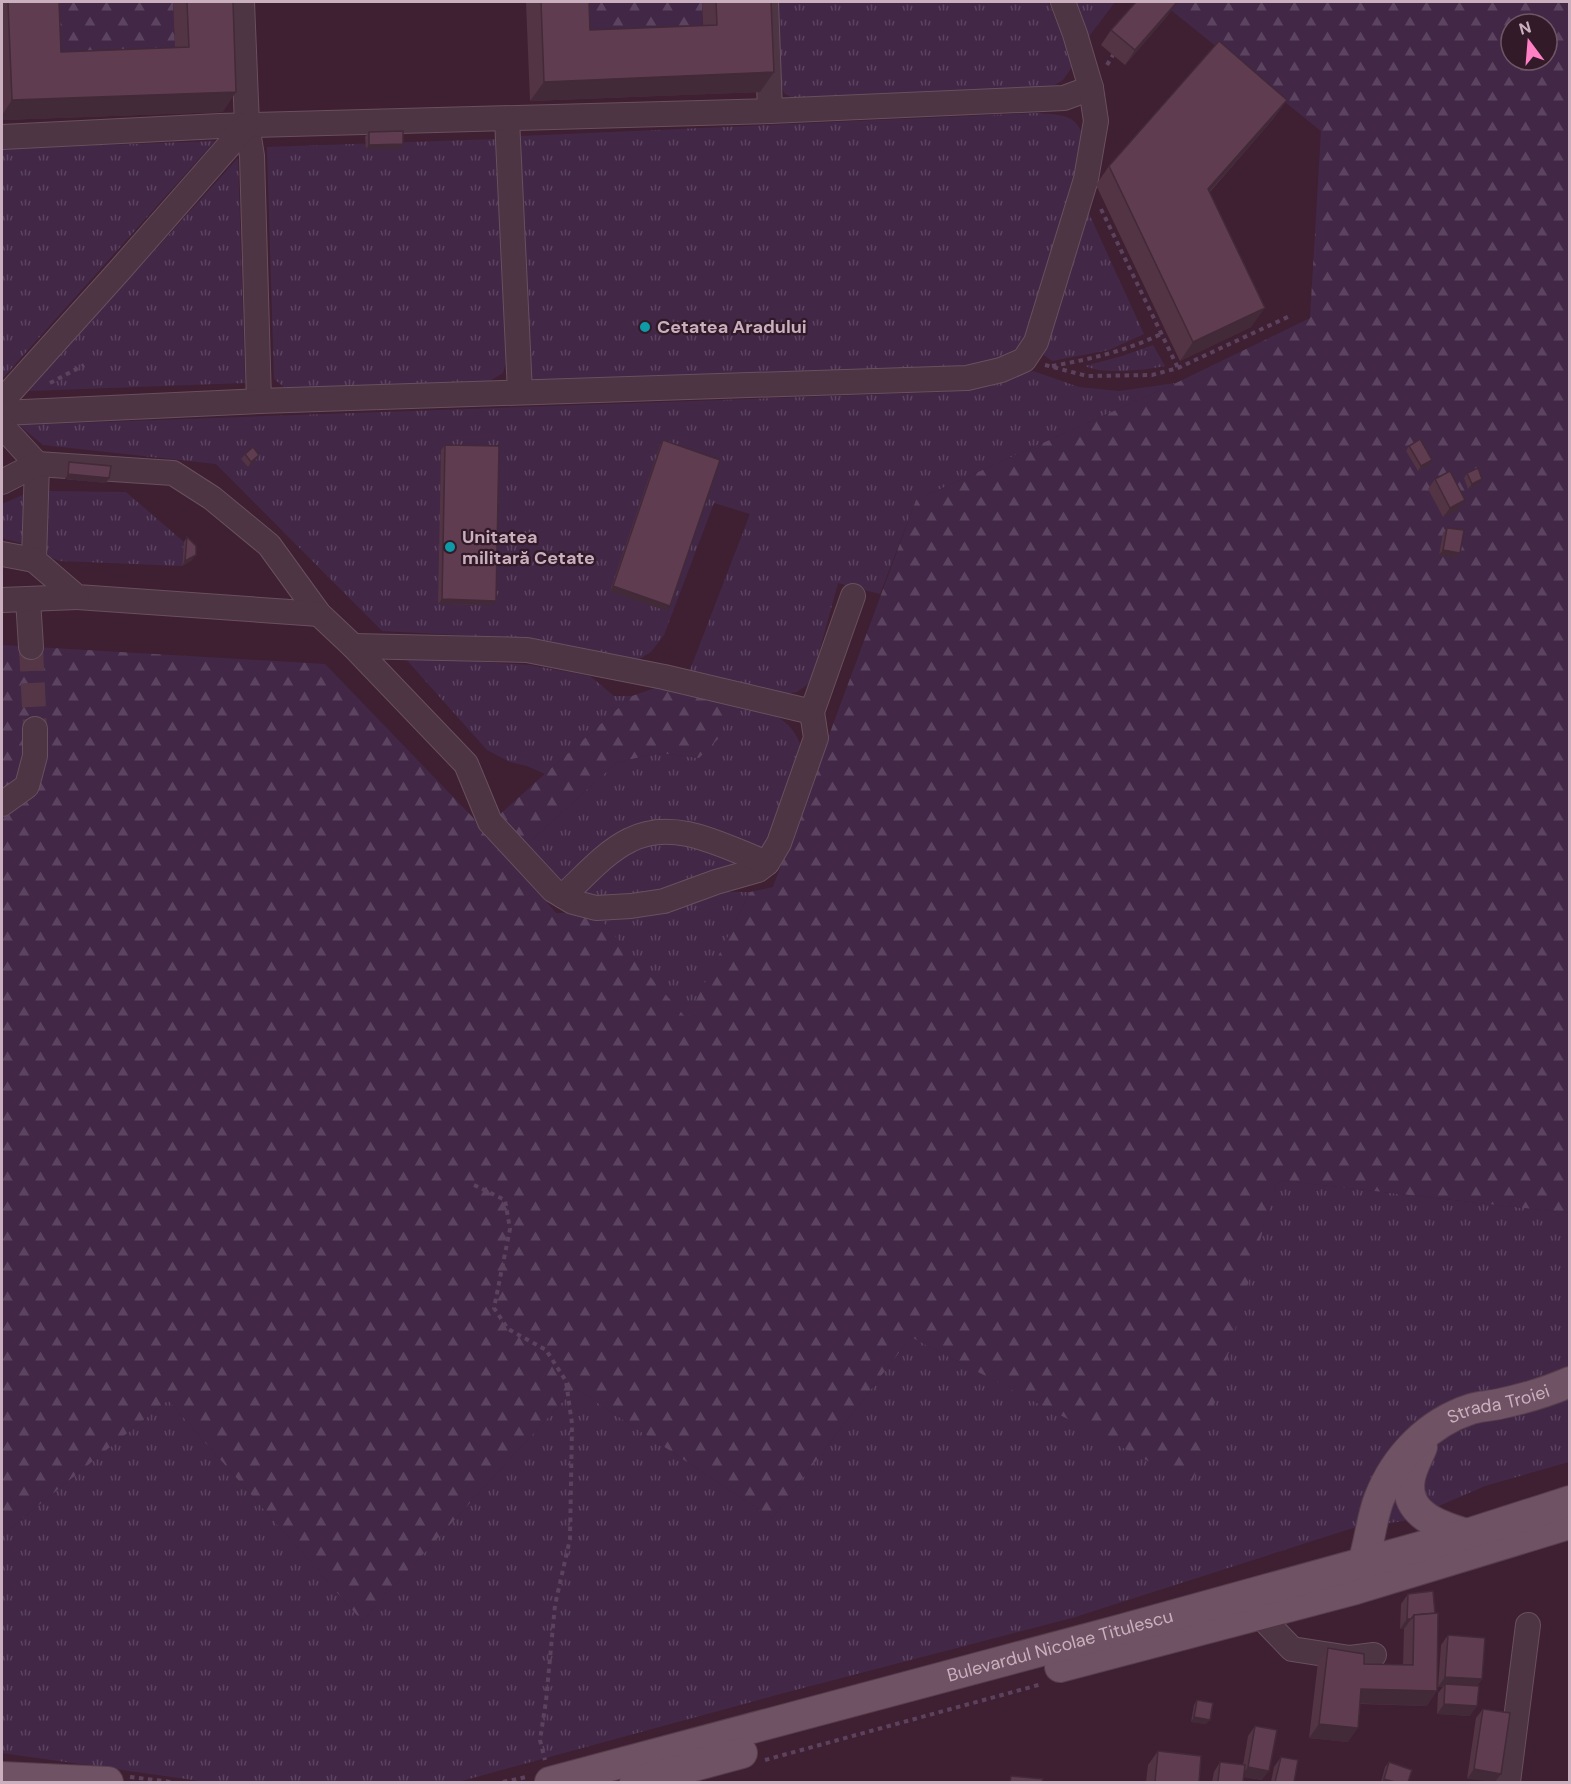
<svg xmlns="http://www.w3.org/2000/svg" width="1571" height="1784" font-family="'DM Sans',sans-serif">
	<defs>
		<pattern id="grass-tufts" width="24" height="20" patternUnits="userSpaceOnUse" patternTransform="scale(1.5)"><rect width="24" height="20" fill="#422747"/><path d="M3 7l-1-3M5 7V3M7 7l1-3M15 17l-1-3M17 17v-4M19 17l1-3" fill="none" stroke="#5c4460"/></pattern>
		<pattern id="forest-firs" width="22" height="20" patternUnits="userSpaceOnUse" patternTransform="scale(1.5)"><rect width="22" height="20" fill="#422747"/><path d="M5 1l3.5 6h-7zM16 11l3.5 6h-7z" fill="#5c4460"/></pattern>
	</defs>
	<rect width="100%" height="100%" fill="#3f2032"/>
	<!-- grass -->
	<g fill="url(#grass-tufts)">
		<path d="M 774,2 L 1048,2 L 1070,53 L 1072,67 L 1063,80 L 1050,88 L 795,99 L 785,94 L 780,86 Z"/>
		<path d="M 1070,2 L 1115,2 L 1084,43 Z"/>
		<path d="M 1036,113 C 1065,115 1081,114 1085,148 L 1028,338 L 1010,356 L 988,366 L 528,381 L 521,136 Z"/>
		<path d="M 497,139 L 510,348 L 503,373 L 486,383 L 367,388 L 284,387 L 274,379 L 267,147 Z"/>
		<path d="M 215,141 L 2,379 L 2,149 Z"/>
		<path d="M 238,158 L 245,383 L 28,391 Z"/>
		<path d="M 1086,207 L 1144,334 L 1109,350 L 1052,361 L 1044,355 L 1044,344 Z"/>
		<path d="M 1153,345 L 1165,366 C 1144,370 1104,375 1085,366 L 1122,356 Z"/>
		<path d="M 1033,371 L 1079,387 L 1119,391 L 1176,383 L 916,500 L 880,594 L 838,583 L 811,682 L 797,692 L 780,695 L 688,675 L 750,514 L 714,503 L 664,635 L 651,652 L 636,661 L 513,638 L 382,631 L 216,464 L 43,445 L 19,425 L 944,392 L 997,383 Z"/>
		<path d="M 49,491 L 126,492 L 184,542 L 182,566 L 60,561 L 49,557 L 46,546 Z"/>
		<path d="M 25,494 L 24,544 L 2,538 L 2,504 Z"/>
		<path d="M 404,657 L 530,665 L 590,676 L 614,696 L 632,696 L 545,774 L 527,766 L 510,762 L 487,750 Z"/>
		<path d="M 712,698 C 752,708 795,708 803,756 L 764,854 L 631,830 L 557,883 L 526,845 L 617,762 L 661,753 L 699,758 Z"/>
		<path d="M 659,836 L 755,864 L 644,897 L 574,896 L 621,852 Z"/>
		<path d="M 710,892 L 750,892 L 687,1020 L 595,913 Z"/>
		<path d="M 1277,1180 L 1569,1213 L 1569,1462 L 1485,1486 L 1404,1521 L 1353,1528 L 1072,1618 L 784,1693 L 458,1782 L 207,1782 L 2,1753 L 2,1535 L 168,1400 L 362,1621 L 575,1388 L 772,1518 L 911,1337 L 1191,1483 Z"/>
	</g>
	<!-- forest -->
	<g fill="url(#forest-firs)" fill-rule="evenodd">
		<path d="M 44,2 L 173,2 L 176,67 L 47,72 Z"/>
		<path d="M 574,2 L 702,2 L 703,44 L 576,49 Z"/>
		<path d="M 1161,2 L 1569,2 L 1569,1213 L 1277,1180 L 1192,1484 L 911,1337 L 772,1518 L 575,1388 L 362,1621 L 168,1400 L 2,1535 L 2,645 L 325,664 L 484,829 L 556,913 L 595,913 L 687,1019 L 750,892 L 773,887 L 916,500 L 1176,383 L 1310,318 L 1321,131 ZM 1511,24 L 1547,24 L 1547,60 L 1511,60 Z"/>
		<path d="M 661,686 L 714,698 L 722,711 L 723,734 L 699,758 L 661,753 L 617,762 L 526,845 L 499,815 L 632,696 Z"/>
	</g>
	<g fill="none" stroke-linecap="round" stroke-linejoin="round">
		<!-- minor-tunnel -->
		<path stroke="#543647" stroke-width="24" stroke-dasharray="24 12" stroke-linecap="butt" d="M 31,647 L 35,729"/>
		<!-- minor casing -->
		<g stroke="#69505e" stroke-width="26">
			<g id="minor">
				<path d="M 242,2 L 247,125 L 252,156 L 259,401"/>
				<path d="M 766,2 L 770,111"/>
				<path d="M 507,119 L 520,392"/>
				<path d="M 2,137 L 220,126 L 770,111 L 1064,98 L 1091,88"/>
				<path d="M 2,401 L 119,271 L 247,125"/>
				<path d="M 2,413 L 259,401 L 967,378 L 1001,370 L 1024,360 L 1036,342 L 1086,179 L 1096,121 L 1091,88 L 1075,34 L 1063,2"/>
				<path d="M 2,426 L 37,464 L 34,560 L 2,554"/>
				<path d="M 2,482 L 37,464 L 173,473 L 212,498 L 269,545 L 319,614 L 353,646 L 466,764 L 490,822 L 553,890 L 573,902 L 596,908 L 631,906 L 664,901 L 716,882 L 758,870 L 767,863 L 779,843 L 816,738 L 812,712 L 853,596"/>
				<path d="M 34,560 L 77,597 L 319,614"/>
				<path d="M 28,599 L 31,647"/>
				<path d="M 2,600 L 77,597"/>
				<path d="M 353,646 L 527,650 L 664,677 L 812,712"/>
				<path d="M 2,804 L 27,786 L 35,756 L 35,729"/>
				<path d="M 563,896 C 584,877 605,852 630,840 C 675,817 725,847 767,863"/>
				<path d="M 1268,1624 L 1292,1649 L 1350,1658 L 1374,1655"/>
				<path d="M 1508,1782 L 1528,1625"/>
			</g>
		</g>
		<!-- major casing -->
		<g stroke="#573e4c" stroke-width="32">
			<g id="major">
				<path d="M 1422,1447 C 1418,1457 1412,1467 1410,1478 C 1403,1514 1439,1526 1467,1534"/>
				<path id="s1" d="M 1363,1562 C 1370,1542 1371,1520 1379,1499 C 1395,1457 1428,1423 1471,1409 C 1480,1406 1490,1406 1499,1404 C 1523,1399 1547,1392 1570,1382"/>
				<path d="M 1060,1667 L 1356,1589 L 1566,1525"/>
				<path d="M 2,1777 L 108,1782"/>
				<path id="s2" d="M 550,1782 L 1116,1631 L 1467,1534 L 1570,1501"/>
				<path d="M 635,1782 L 742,1753"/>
			</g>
		</g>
		<!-- path -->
		<g stroke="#5d425e" stroke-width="4" stroke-dasharray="4.5 4.5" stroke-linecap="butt">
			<path d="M 1107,65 L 1113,55"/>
			<path d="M 1101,209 L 1178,368"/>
			<path d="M 1045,365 L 1087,376 L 1152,375 L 1178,368 L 1292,315"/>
			<path d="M 1052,366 C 1091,359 1126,351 1161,334"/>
			<path d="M 50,383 L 84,365"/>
			<path d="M 474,1185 L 505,1200 L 510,1229 L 494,1308 L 508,1329 L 546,1350 L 566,1381 L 572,1424 L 570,1539 L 555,1605 L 546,1701 L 540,1740 L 545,1760"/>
			<path d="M 765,1760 L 1042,1684"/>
			<path d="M 130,1777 L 171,1782"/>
			<path d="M 503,1782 L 526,1777"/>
		</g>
		<!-- minor -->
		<use href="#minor" stroke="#4e3543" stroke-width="24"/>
		<!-- major -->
		<use href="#major" stroke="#6f5263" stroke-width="30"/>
	</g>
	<!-- wall -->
	<g fill="#523445">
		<path d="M 2,2 L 59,2 L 61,52 L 175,48 L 173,2 L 233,2 L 223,112 L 2,120 Z"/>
		<path d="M 526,2 L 589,2 L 590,30 L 703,25 L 702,2 L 771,2 L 760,92 L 530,101 Z"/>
		<path d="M 1168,15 L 1125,65 L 1101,45 L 1111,30 Z"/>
		<path d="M 1287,100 L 1273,119 L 1210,192 L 1251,327 L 1180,361 L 1096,185 L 1109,166 Z"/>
		<path d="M 369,132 L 403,144 L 399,149 L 366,149 L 365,137 Z"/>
		<path d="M 663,440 L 667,611 L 610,591 L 660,445 Z"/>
		<path d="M 445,445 L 493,605 L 438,604 L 441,450 Z"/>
		<path d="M 1409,446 L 1432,460 L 1429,465 L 1418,471 L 1406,451 Z"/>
		<path d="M 245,454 L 259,455 L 256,460 L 248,467 L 241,459 Z"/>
		<path d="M 69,462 L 109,478 L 106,483 L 65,479 L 66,467 Z"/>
		<path d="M 1467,473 L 1479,484 L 1468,489 L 1464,478 Z"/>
		<path d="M 1435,479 L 1465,500 L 1458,510 L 1443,517 L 1428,489 Z"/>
		<path d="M 1447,528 L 1460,553 L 1456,558 L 1439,555 L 1443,533 Z"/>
		<path d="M 187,537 L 192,560 L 182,566 L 184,542 Z"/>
		<path d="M 1433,1591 L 1427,1706 L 1360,1704 L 1348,1742 L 1309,1738 L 1318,1662 L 1328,1648 L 1364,1664 L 1403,1665 L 1404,1629 L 1400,1629 L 1401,1604 L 1408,1594 Z"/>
		<path d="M 1448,1635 L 1482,1679 L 1477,1686 L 1470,1716 L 1437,1714 L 1438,1693 L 1443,1687 L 1438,1687 L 1441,1645 Z"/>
		<path d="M 1197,1700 L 1206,1724 L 1191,1722 L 1194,1705 Z"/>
		<path d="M 1483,1709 L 1501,1774 L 1467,1779 L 1476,1718 Z"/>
		<path d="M 1255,1726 L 1262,1780 L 1244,1777 L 1243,1782 L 1212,1782 L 1214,1772 L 1220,1762 L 1243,1765 L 1248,1736 Z"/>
		<path d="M 1158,1751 L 1199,1782 L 1146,1782 L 1148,1765 Z"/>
		<path d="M 1281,1757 L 1294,1782 L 1271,1782 L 1274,1767 Z"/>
		<path d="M 1389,1762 L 1408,1782 L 1381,1782 L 1385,1767 Z"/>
	</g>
	<!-- shaded-wall -->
	<g fill="#422a38">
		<path d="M 1178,2 L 1168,15 L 1125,65 L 1135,50 Z"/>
		<path d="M 774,72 L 760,92 L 530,101 L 544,82 Z"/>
		<path d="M 236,92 L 223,112 L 2,120 L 2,115 L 12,100 Z"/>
		<path d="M 1287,100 L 1273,119 L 1195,208 L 1208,189 Z"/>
		<path d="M 403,144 L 399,149 L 366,149 L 369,145 Z"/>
		<path d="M 1265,308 L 1251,327 L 1180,361 L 1193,342 Z"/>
		<path d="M 259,455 L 256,460 L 248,467 L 251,462 Z"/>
		<path d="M 1432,460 L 1429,465 L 1418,471 L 1421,466 Z"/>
		<path d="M 68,474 L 109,478 L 106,483 L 65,479 Z"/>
		<path d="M 1482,479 L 1479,484 L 1468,489 L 1472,484 Z"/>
		<path d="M 1465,500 L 1458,510 L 1443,517 L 1450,508 Z"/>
		<path d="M 1443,550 L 1460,553 L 1456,558 L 1439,555 Z"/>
		<path d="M 196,555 L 192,560 L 182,566 L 185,561 Z"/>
		<path d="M 613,586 L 670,606 L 667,611 L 610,591 Z"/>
		<path d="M 442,599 L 496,601 L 493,605 L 438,604 Z"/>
		<path d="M 1407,1619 L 1411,1619 L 1404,1629 L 1400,1629 Z"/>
		<path d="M 1445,1677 L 1482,1679 L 1475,1689 L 1445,1684 L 1443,1687 L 1438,1687 Z"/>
		<path d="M 1361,1689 L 1437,1691 L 1427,1706 L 1351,1703 Z"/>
		<path d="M 1444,1704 L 1477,1706 L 1470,1716 L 1437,1714 Z"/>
		<path d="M 1194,1717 L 1210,1720 L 1206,1724 L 1191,1722 Z"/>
		<path d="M 1319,1724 L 1358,1728 L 1348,1742 L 1309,1738 Z"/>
		<path d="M 1248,1767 L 1269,1771 L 1262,1780 L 1241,1776 Z"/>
		<path d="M 1474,1769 L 1501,1774 L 1495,1782 L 1467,1779 Z"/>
		<path d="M 1384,1779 L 1395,1782 L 1382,1782 Z"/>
	</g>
	<!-- building -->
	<g fill="#5f3c50" stroke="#422a38" stroke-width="1.5">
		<path d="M 8,2 L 59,2 L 61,52 L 189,47 L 187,2 L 233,2 L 236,92 L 12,100 Z"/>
		<path d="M 541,2 L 589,2 L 590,30 L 717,25 L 716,2 L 771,2 L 774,72 L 544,82 Z"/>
		<path d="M 1136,2 L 1177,2 L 1135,50 L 1111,30 Z"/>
		<path d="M 1219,41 L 1287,100 L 1208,189 L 1265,308 L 1193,342 L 1109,166 Z"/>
		<path d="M 403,131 L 403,144 L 369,145 L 369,132 Z"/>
		<path d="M 1420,439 L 1432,460 L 1421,466 L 1409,446 Z"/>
		<path d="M 663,440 L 720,460 L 670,606 L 613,586 Z"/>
		<path d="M 445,445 L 499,446 L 496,601 L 442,599 Z"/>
		<path d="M 253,447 L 259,455 L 251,462 L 245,454 Z"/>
		<path d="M 69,462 L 111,466 L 109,478 L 68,474 Z"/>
		<path d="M 1478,468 L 1482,479 L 1472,484 L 1467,473 Z"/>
		<path d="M 1450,471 L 1465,500 L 1450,508 L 1435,479 Z"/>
		<path d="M 1447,528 L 1464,530 L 1460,553 L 1443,550 Z"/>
		<path d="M 187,537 L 196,546 L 196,555 L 185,561 Z"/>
		<path d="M 1433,1591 L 1435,1613 L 1414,1615 L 1411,1619 L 1407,1619 L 1408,1594 Z"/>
		<path d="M 1438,1613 L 1437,1691 L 1361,1689 L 1358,1728 L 1319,1724 L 1328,1648 L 1364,1654 L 1364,1664 L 1413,1665 L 1414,1615 Z"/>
		<path d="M 1448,1635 L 1485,1638 L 1482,1679 L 1445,1677 Z"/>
		<path d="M 1445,1684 L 1479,1686 L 1477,1706 L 1444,1704 Z"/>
		<path d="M 1197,1700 L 1213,1703 L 1210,1720 L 1194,1717 Z"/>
		<path d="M 1483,1709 L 1510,1713 L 1501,1774 L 1474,1769 Z"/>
		<path d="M 1255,1726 L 1277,1730 L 1269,1771 L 1248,1767 Z"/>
		<path d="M 1158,1751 L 1201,1756 L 1199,1782 L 1155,1782 Z"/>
		<path d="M 1281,1757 L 1298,1760 L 1294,1782 L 1275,1782 Z"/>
		<path d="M 1220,1762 L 1245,1765 L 1243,1782 L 1218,1782 Z"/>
		<path d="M 1389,1762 L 1412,1770 L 1408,1782 L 1395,1782 L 1384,1779 Z"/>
		<path d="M 1011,1776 L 1043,1779 L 1042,1782 L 1010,1782 Z"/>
	</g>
	<!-- markers -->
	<g fill="#0f9aa8" stroke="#331a28" stroke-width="2">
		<circle cx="645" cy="327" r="6"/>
		<circle cx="450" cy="547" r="6"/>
	</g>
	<g text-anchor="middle" stroke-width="4.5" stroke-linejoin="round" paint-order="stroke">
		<!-- poi labels -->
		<g font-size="18" font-weight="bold" fill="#cab0be" stroke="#331a28" text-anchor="start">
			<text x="657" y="333">Cetatea Aradului</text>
			<text x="462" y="543">Unitatea<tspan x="462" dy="21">militară Cetate</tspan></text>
		</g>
		<!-- street labels -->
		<g font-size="18" fill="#cab0be" stroke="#331a28">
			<text dy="6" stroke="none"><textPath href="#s1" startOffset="226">Strada Troiei</textPath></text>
			<text dy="6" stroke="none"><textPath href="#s2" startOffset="528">Bulevardul Nicolae Titulescu</textPath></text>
		</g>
	</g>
	<!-- border -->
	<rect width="1571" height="1784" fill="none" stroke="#cab0be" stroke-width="6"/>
	<!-- north arrow -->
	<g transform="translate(1529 42) rotate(344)"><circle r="28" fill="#331a28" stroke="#6f5664" stroke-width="1.5"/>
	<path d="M0-4.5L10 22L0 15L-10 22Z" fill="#ff80c4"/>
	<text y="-9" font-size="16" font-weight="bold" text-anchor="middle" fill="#cab0be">N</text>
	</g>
</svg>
